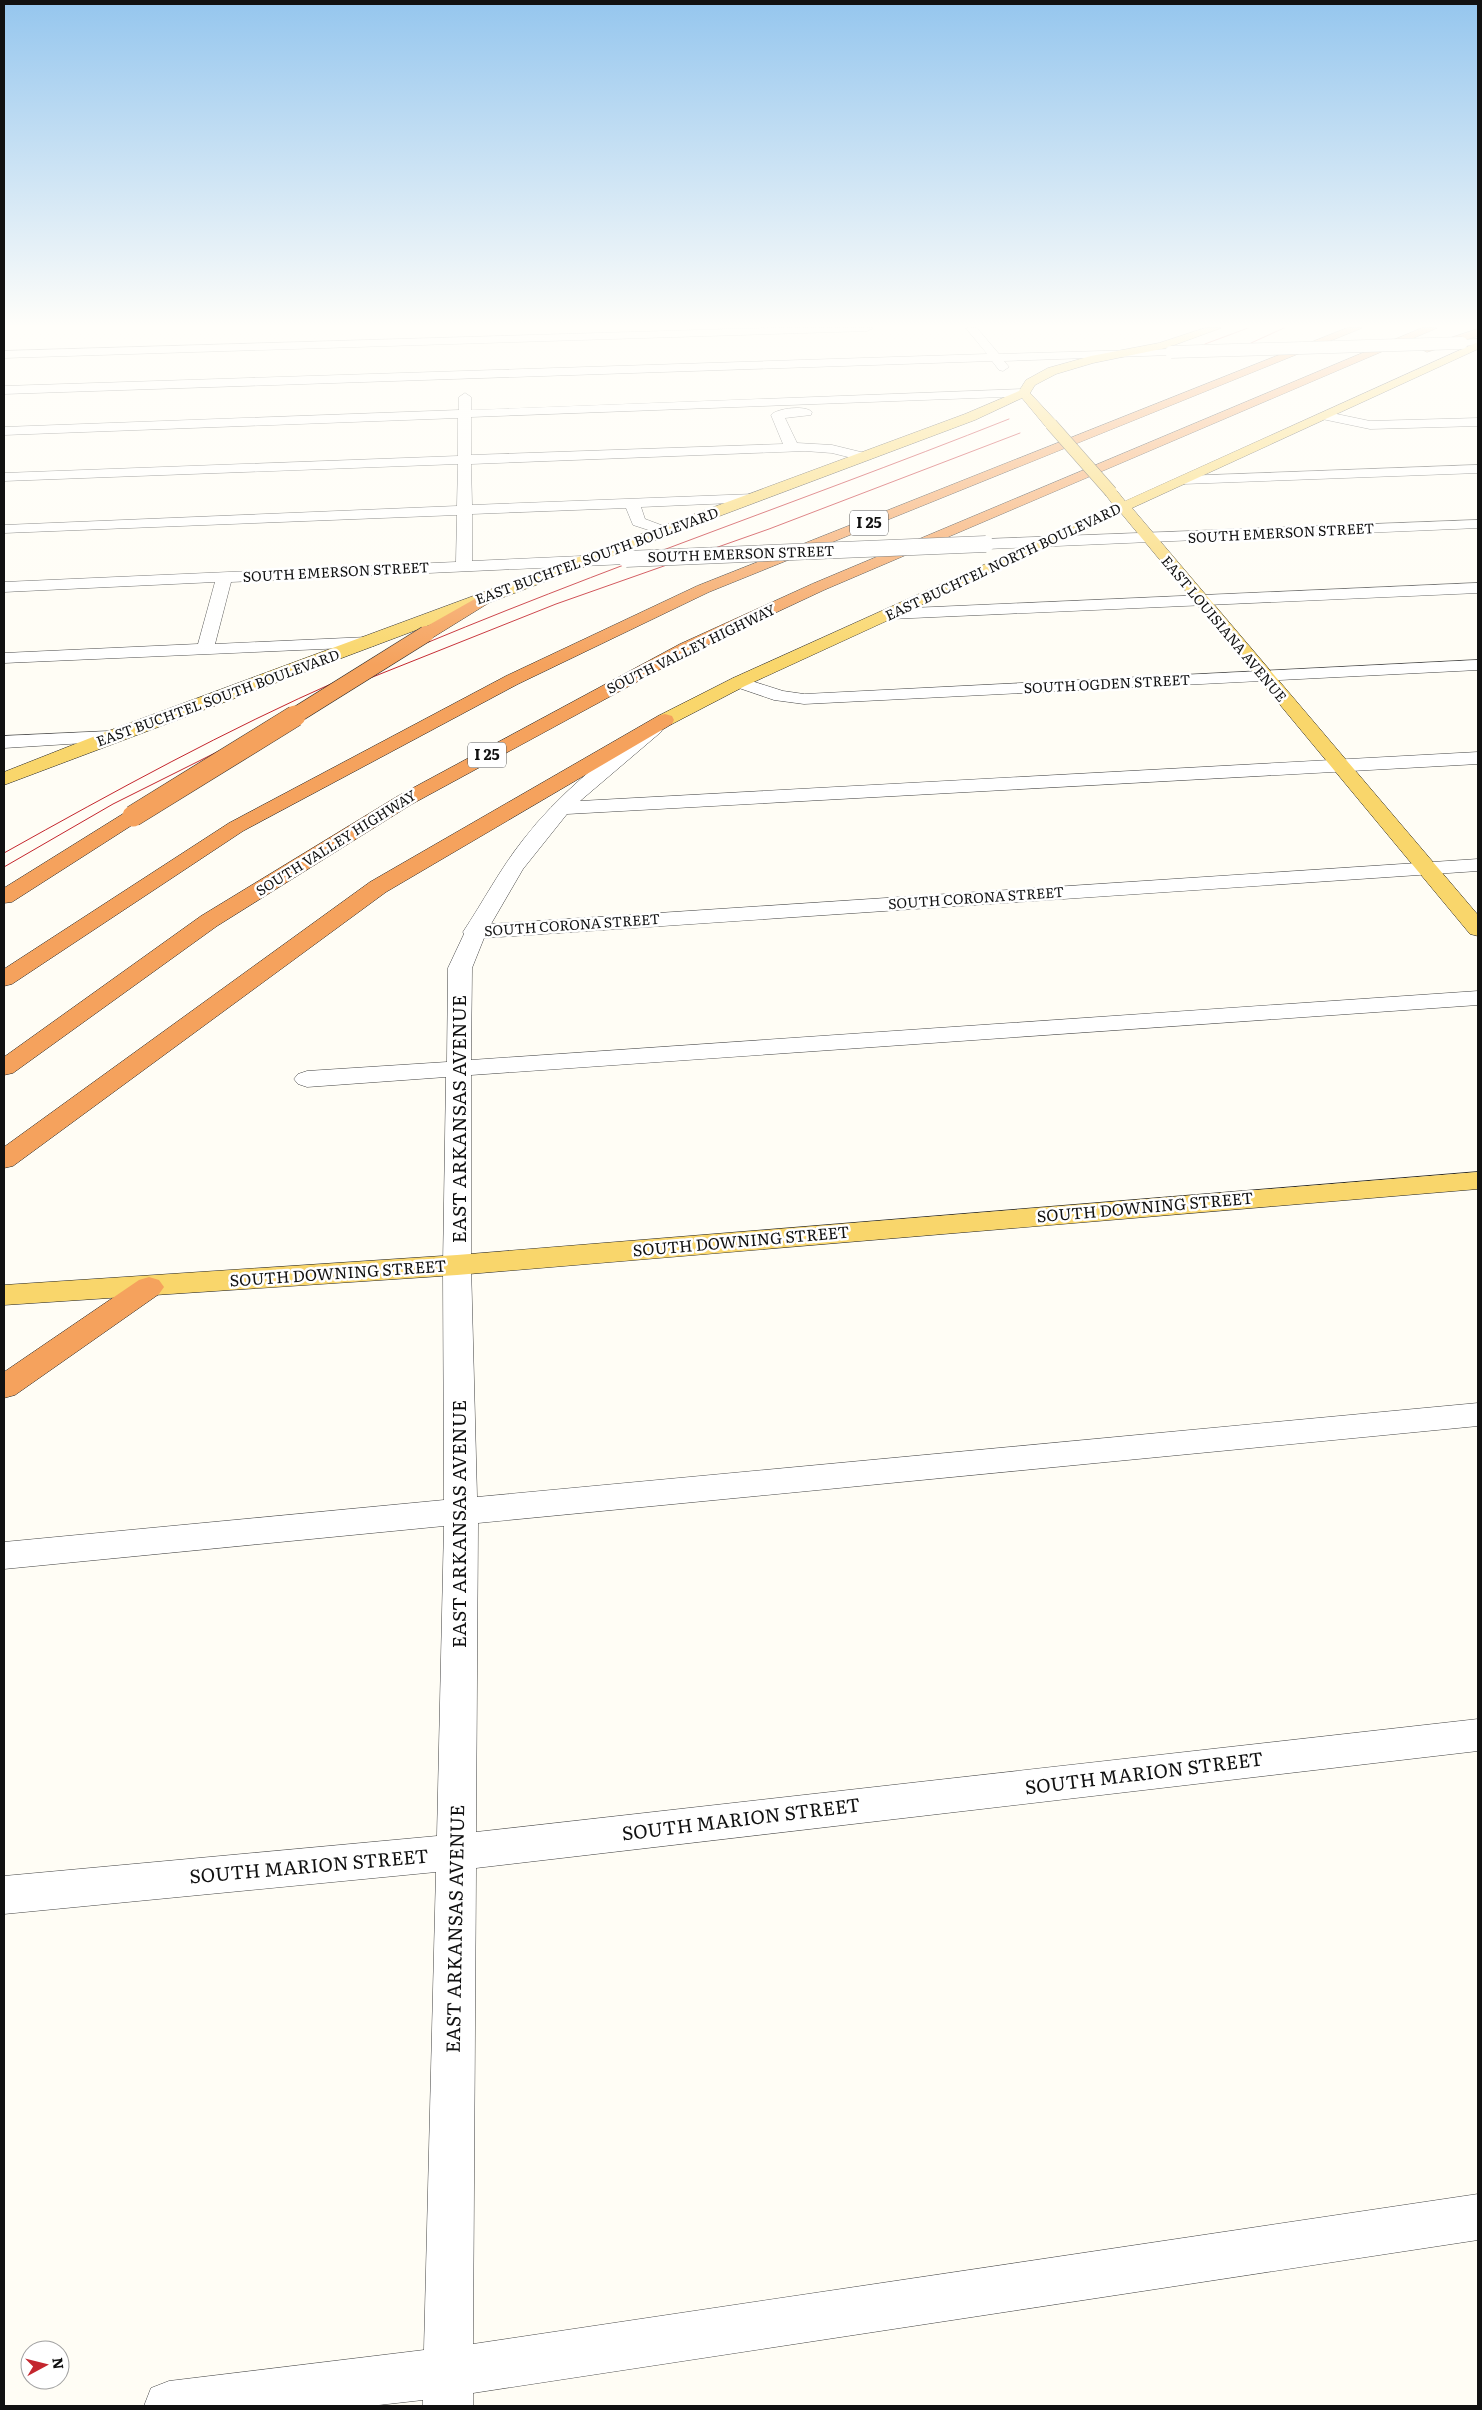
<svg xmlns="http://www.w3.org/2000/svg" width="1482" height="2410" font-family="Literata,serif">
	<rect width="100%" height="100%" fill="#fffdf5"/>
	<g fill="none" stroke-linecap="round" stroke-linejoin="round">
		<!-- minor casing -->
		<g stroke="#444" stroke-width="1">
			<g id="minor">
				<path d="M 767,328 L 873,328 L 867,331 L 4,358 L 4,351 Z"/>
				<path d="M 966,328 L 977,328 L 999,354 L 1171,349 L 1177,352 L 1171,355 L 1004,361 L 1009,367 L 1003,371 L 999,370 L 992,361 L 4,394 L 4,386 L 987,354 Z"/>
				<path d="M 1478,339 L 1478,345 L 1462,346 L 1456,343 L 1462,340 Z"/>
				<path d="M 1024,389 L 1028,390 L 1030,393 L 1028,396 L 471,417 L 471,455 L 783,444 L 771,415 C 777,408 806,405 812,412 L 811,415 L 785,418 L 797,443 L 832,445 L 869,454 L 871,457 L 864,461 L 832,453 L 805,451 L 471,464 L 472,505 L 754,494 L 761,498 L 754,502 L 641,507 L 645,519 L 669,528 L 671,531 L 664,535 L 633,525 L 626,508 L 472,514 L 472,561 L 626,554 L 634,559 L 626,564 L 231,582 L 215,644 L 368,637 L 374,638 L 377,642 L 374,646 L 368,647 L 4,663 L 4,653 L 198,644 L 215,582 L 4,592 L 4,582 L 456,562 L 457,515 L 4,533 L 4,525 L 457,506 L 458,464 L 4,481 L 4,473 L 458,456 L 458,418 L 4,435 L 4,427 L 459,410 L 459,397 L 465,393 L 471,397 L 471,410 Z"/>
				<path d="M 1327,412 L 1370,421 L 1478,418 L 1478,426 L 1370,429 L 1322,419 L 1321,416 Z"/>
				<path d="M 1478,465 L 1478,473 L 1183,484 L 1176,480 L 1183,476 Z"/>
				<path d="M 1478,520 L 1478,528 L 986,549 L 978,544 L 986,539 Z"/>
				<path d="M 1478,583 L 1478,593 L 890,619 L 884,617 L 882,614 L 884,611 L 890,609 Z"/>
				<path d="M 1478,660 L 1478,670 L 804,704 L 774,700 L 733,686 L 730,682 L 733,678 L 739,677 L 783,691 L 804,694 Z"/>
				<path d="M 654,722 L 661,724 L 663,728 L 661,732 L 580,801 L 1478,752 L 1478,764 L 567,814 L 523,869 L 491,924 L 1478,859 L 1478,871 L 484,938 L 472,968 L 471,1060 L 1478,991 L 1478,1005 L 471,1075 L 471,1265 L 477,1497 L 1478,1403 L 1478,1426 L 478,1523 L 476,1832 L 1478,1719 L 1478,1751 L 476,1868 L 473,2344 L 1478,2194 L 1478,2240 L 473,2393 L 473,2406 L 423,2406 L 423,2400 L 370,2406 L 144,2406 L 151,2388 L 169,2381 L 424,2350 L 436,1872 L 4,1914 L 4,1876 L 437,1836 L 444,1526 L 4,1569 L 4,1542 L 444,1500 L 443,1265 L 446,1077 L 307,1087 L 298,1084 L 294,1079 L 298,1074 L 307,1071 L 447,1062 L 448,968 L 464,934 L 463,932 C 483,902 500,869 523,840 C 558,794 603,760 647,724 Z"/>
				<path d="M 110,731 L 117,733 L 119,737 L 117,741 L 4,748 L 4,736 Z"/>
			</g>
		</g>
		<!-- major casing -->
		<g stroke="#222" stroke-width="1">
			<g id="major">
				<path d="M 1205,328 L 1221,328 L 1166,348 L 1093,363 L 1056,374 L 1035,385 L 1030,393 L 1056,421 L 1057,424 L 1056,427 L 1046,427 L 1022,398 L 975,420 L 4,785 L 4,772 L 103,733 L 965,414 L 1019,391 L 1026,380 L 1048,368 L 1091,356 L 1159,343 Z"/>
				<path d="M 1478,342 L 1478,349 L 1132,508 L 1478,915 L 1478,936 L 1470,934 L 1121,513 L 745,686 L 672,724 L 658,724 L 656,720 L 658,716 L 733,678 L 1114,506 L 1105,494 L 1107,491 L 1117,491 L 1125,501 Z"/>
				<path d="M 1478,1172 L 1478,1189 L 457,1275 L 4,1305 L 4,1285 L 457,1255 Z"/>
			</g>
		</g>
		<!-- highway casing -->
		<g stroke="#222" stroke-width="1">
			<g id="highway">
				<path d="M 1347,328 L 1362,328 L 709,592 L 518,684 L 243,831 L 12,984 L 4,986 L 4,969 L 229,823 L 506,676 L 697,586 Z"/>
				<path d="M 1422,328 L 1437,328 L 824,590 L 692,652 L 412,804 L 217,926 L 13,1073 L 4,1075 L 4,1057 L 201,916 L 398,796 L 680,644 L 812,584 Z"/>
				<path d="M 1478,329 L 1478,336 L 1427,352 L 1421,349 L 1423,347 Z"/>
				<path d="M 489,591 L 495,593 L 497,596 L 495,599 L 432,638 L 420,638 L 418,634 L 420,630 Z"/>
				<path d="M 665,714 L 672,716 L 674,720 L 672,724 L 386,892 L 13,1166 L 4,1168 L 4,1147 L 370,882 L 658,716 Z"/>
				<path d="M 133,810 L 140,812 L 143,816 L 140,820 L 12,902 L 4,903 L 4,888 L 126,812 Z"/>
				<path d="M 149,1277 L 159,1280 L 164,1287 L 159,1294 L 15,1395 L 4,1398 L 4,1372 L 139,1280 Z"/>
			</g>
		</g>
		<!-- minor -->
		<use href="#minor" fill="#fff" fill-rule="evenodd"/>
		<!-- major -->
		<use href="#major" fill="#f9d66b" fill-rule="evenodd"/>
		<!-- highway -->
		<use href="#highway" fill="#f5a25d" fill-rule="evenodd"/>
		<!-- tram -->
		<g stroke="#c4262e" stroke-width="1">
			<path d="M 1251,343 L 1284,328"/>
			<path d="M 1205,344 L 1248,328"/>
			<path d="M 4,853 C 115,791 226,730 342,679 C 560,583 787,507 1009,419"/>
			<path d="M 4,867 L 113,804 L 345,688 L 556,604 L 769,529 L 1020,433"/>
		</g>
		<!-- minor-bridge-far1 casing -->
		<g stroke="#444" stroke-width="13" stroke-linecap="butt">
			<path id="minor-bridge-far1" d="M 1171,352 L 1462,343"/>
		</g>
		<!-- minor-bridge casing -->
		<g stroke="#444" stroke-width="17" stroke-linecap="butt">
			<path id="minor-bridge" d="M 626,559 L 986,544"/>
		</g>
		<!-- major-bridge casing -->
		<g stroke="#222" stroke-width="13" stroke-linecap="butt">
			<path id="major-bridge" d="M 1051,424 L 1111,492"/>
		</g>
		<!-- highway-bridge-far1 casing -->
		<g stroke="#222" stroke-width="17" stroke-linecap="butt">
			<path id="highway-bridge-far1" d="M 293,717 L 426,634"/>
		</g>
		<!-- highway-bridge casing -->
		<g stroke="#222" stroke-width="22" stroke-linecap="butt">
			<path id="highway-bridge" d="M 133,816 L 295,716"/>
		</g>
		<!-- minor-bridge-far1 -->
		<use href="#minor-bridge-far1" stroke="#fff" stroke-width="12"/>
		<!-- minor-bridge -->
		<use href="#minor-bridge" stroke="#fff" stroke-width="16"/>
		<!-- major-bridge -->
		<use href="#major-bridge" stroke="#f9d66b" stroke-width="12"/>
		<!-- highway-bridge-far1 -->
		<use href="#highway-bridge-far1" stroke="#f5a25d" stroke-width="16"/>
		<!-- highway-bridge -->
		<use href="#highway-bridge" stroke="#f5a25d" stroke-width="21"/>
	</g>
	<!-- sky -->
	<linearGradient id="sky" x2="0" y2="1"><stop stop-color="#95c6ee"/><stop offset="0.49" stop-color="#fffefa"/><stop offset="1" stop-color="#fffefa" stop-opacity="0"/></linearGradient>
	<rect width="1482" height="665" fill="url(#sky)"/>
	<g text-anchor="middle" stroke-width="5" stroke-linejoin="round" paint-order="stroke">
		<!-- far-street labels -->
		<g font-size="14" fill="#111" stroke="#fff">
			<text transform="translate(1281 533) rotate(-3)" y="5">SOUTH EMERSON STREET</text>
			<text transform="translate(741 554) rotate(-2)" y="5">SOUTH EMERSON STREET</text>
			<text transform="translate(597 556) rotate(-20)" y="5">EAST BUCHTEL SOUTH BOULEVARD</text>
			<text transform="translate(1003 562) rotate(-25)" y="5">EAST BUCHTEL NORTH BOULEVARD</text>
			<text transform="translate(336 572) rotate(-3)" y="5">SOUTH EMERSON STREET</text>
			<text transform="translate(1224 629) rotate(50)" y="5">EAST LOUISIANA AVENUE</text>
			<text transform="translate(691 649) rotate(-26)" y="5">SOUTH VALLEY HIGHWAY</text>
			<text transform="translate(1107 684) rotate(-3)" y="5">SOUTH OGDEN STREET</text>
			<text transform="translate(218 698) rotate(-20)" y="5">EAST BUCHTEL SOUTH BOULEVARD</text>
			<text transform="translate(336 843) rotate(-32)" y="5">SOUTH VALLEY HIGHWAY</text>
			<text transform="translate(976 898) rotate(-4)" y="5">SOUTH CORONA STREET</text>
			<text transform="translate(572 925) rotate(-4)" y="5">SOUTH CORONA STREET</text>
		</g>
		<!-- shield labels -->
		<g fill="#fff" stroke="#585858" stroke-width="1">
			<rect x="850" y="510.5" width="38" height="25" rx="4"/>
			<rect x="468" y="742.5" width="38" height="25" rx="4"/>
		</g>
		<g font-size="15" font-weight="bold" fill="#111">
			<text x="869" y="528">I 25</text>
			<text x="487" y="760">I 25</text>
		</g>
		<!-- street labels -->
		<g font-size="16" fill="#111" stroke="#fff">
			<text transform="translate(1145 1207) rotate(-5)" y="6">SOUTH DOWNING STREET</text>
			<text transform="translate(741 1241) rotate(-5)" y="6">SOUTH DOWNING STREET</text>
			<text transform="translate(338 1273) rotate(-4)" y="6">SOUTH DOWNING STREET</text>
		</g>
		<!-- near-street labels -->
		<g font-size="19" fill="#111" stroke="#fff">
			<text transform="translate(459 1119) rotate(-90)" y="7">EAST ARKANSAS AVENUE</text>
			<text transform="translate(459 1524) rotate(-90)" y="7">EAST ARKANSAS AVENUE</text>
			<text transform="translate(1144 1773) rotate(-7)" y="7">SOUTH MARION STREET</text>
			<text transform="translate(741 1819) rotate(-7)" y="7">SOUTH MARION STREET</text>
			<text transform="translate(309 1866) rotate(-5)" y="7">SOUTH MARION STREET</text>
			<text transform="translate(455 1929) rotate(-89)" y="7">EAST ARKANSAS AVENUE</text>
		</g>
	</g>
	<!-- border -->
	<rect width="1482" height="2410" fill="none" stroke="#111111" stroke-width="10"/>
	<!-- north arrow -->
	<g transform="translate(45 2365) rotate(83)"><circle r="24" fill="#ffffff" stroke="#a0a0a0"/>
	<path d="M0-4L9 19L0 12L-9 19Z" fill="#c4262e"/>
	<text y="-8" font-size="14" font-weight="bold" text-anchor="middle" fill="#111111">N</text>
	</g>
</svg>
